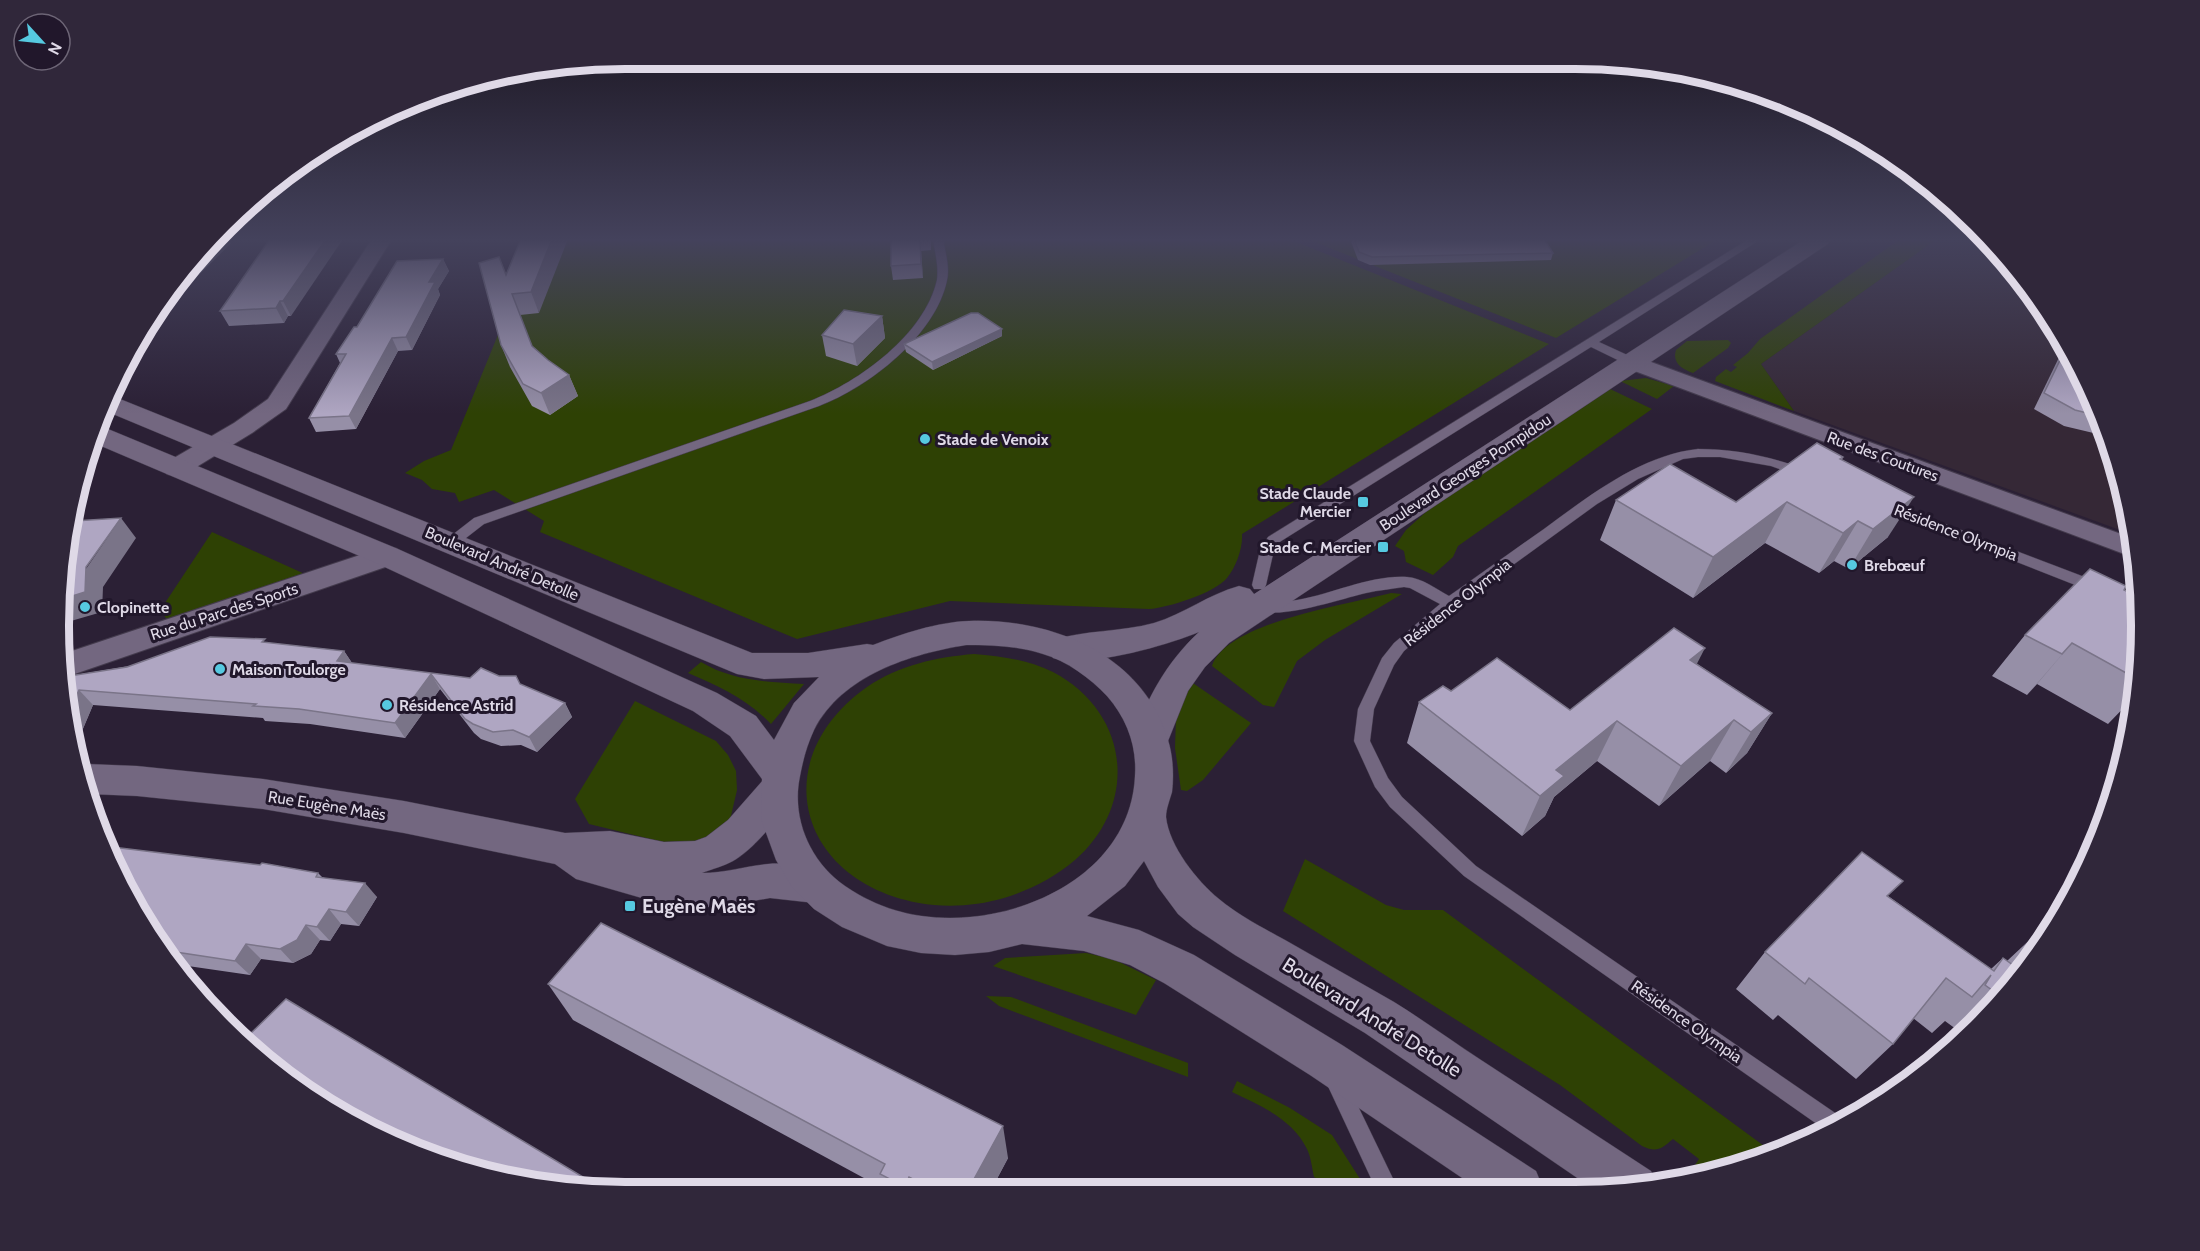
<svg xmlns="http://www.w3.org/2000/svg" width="2200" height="1251" font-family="Cabin,sans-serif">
	<rect width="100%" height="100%" fill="#2b2035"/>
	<!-- commercial -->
	<path fill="#352836" d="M 1937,239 L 1986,239 L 2025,281 L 2083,375 L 2122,479 L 2131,534 L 1794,411 L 1761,364 Z"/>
	<!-- green -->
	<g fill="#2e4104">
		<path d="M 537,239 L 1289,239 L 1549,344 L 1242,534 C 1243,548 1236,567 1227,578 C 1215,593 1167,608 1149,609 L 950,601 L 797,639 L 540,532 L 544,521 L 494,490 L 459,502 L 455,493 L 432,489 L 422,480 L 405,473 L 424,461 L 451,450 Z"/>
		<path d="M 1307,239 L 1718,239 L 1556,338 Z"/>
		<path d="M 1900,239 L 1937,239 L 1761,364 L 1794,411 L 1715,381 L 1716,377 L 1726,369 L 1731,372 L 1737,367 L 1733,365 L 1748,353 L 1760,339 Z"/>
		<path d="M 1728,340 L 1731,343 L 1728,348 L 1693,373 C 1682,369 1672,363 1676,350 L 1687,341 Z"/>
		<path d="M 1646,378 L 1674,386 L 1657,399 L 1620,381 Z"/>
		<path d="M 1608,388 L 1652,409 L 1458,546 L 1453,557 L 1433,575 L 1406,562 L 1404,551 L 1395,546 L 1406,530 L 1447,493 Z"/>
		<path d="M 212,532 L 307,575 L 177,619 L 166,618 L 162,613 L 163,606 Z"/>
		<path d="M 1391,593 L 1402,594 L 1325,640 L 1297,661 L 1274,707 L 1263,705 L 1212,666 C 1226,622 1351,604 1391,593 Z"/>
		<path d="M 974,654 C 1001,656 1028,660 1053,672 C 1129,712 1140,803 1075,860 C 1054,878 1030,890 1004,898 C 977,906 946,908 919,903 C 798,881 765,759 867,687 C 899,665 937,657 974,654 Z"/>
		<path d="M 701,662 C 732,681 769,682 804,684 L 771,724 C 747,699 719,686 688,673 Z"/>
		<path d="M 1187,679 L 1251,723 L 1203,780 L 1187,791 L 1181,790 L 1175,748 L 1176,718 Z"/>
		<path d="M 635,701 L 716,741 L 728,755 L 736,771 L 737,790 L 730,820 L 715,833 L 693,844 L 667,843 L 589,824 L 575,799 Z"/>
		<path d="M 1305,859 L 1386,905 L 1404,910 L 1443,910 L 1775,1154 L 1757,1162 L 1693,1177 L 1689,1174 L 1699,1159 L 1673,1139 C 1661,1149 1657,1153 1642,1146 L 1560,1085 L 1283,911 Z"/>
		<path d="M 1086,953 L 1113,959 L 1156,980 L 1136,1015 L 993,966 L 1005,958 Z"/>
		<path d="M 986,996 L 1011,997 L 1188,1063 L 1188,1077 L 999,1006 Z"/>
		<path d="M 1237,1081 L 1290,1108 L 1332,1135 L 1362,1182 L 1362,1189 L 1338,1189 L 1314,1177 C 1312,1168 1311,1157 1307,1149 C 1293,1119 1259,1105 1232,1092 Z"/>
	</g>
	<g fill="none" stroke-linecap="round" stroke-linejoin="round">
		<!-- service casing -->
		<g stroke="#443b4d" stroke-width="1">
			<g id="service">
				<path d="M 933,239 L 943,239 C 945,252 950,267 947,280 C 936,335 869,387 819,406 L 484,524 L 457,545 L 447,545 L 445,542 L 447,539 L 474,518 L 810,401 C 859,382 925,334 937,280 C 939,267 935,252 933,239 Z"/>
				<path d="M 1749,239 L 1761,239 L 1599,342 L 1636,359 L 1636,365 L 1628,365 L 1591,347 L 1278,543 L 1274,550 L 1266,585 L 1264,589 L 1254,589 L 1252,585 L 1260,550 L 1268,537 Z"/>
				<path d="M 1698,449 C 1737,449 1773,457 1809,471 L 1811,474 L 1804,478 L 1771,466 L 1720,457 L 1698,457 L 1683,459 L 1638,479 L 1597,504 L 1455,607 L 1404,651 L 1394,665 L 1374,709 L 1370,741 L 1388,778 L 1402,797 L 1476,866 L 1841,1117 L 1843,1120 L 1824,1129 L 1464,876 L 1390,807 L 1375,787 L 1354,741 L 1358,709 L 1382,658 L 1394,643 L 1440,604 L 1410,588 L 1404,587 C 1392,589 1379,590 1366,593 C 1347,597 1268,624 1257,607 C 1264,597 1285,602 1297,600 C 1333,594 1370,575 1407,577 C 1422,578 1436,589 1449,596 C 1481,574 1512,551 1544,529 C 1589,496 1641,455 1698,449 Z"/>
				<path d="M 1885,501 L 2103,584 L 2105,588 L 2103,592 L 2093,592 L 1880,508 L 1878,505 L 1880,502 Z"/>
				<path d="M 1336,1072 L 1343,1075 L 1398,1189 L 1376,1189 L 1326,1082 L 1329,1075 Z"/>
			</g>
		</g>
		<!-- minor casing -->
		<g stroke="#443b4d" stroke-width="2">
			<g id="minor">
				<path d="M 372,239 L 392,239 L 286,409 L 252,433 L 185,474 L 176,476 L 167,474 L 163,468 L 167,462 L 234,423 L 268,399 Z"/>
				<path d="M 1632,355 L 2132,538 L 2135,558 L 1624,367 L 1620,362 L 1624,357 Z"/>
				<path d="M 387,546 L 397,549 L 401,556 L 397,563 L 63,678 L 60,655 Z"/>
			</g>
		</g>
		<!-- tertiary casing -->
		<g stroke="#443b4d" stroke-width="1">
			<g id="tertiary">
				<path d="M 1805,239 L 1831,239 L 1828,244 L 1229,643 L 1205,667 L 1188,691 L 1164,751 L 1151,755 L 1138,751 L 1133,741 C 1146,699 1166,663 1199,632 C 1165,646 1088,668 1053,658 L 1048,649 L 1053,640 C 1085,630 1121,632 1154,623 C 1184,614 1209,594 1239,586 L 1250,589 L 1254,594 Z"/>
				<path d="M 87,764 L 137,766 L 263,779 L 404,801 L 565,833 L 610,831 L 664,842 L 695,841 L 706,837 L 728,820 L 764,779 L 777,775 L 790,779 L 796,790 C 784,812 755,849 733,861 C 724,866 712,869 702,873 C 725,873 746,866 768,864 C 787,862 811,867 829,874 L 835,886 L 829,898 L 815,903 L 770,898 L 718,907 L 673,907 L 576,879 L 555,864 L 404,833 L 263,809 L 137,796 L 90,794 L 84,765 Z"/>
			</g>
		</g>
		<!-- secondary casing -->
		<g stroke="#443b4d" stroke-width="1">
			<path id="secondary" d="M 115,397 L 752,653 L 808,653 L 867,644 L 873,645 C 902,634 937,622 969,621 C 1051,618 1143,654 1168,740 C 1173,756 1174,775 1172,792 C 1170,799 1166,809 1166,817 C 1169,846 1197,881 1219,899 C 1238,915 1263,928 1285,940 C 1321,961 1358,981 1394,1002 C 1423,1020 1452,1041 1481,1060 C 1538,1097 1594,1134 1651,1171 L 1657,1186 L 1592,1188 L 1365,1033 L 1235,955 L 1193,927 L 1178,914 L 1158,887 L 1144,861 L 1125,886 L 1087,916 L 1139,930 L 1194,955 L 1342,1045 L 1536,1171 L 1543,1188 L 1477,1188 L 1310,1075 L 1164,983 L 1130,965 L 1084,951 L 1022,944 L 989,952 L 955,955 L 921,953 L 887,946 L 842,927 L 814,909 L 792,887 L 776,860 L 761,819 L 762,779 L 730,736 L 693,711 L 376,563 L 94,443 L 101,427 L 108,429 L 398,549 L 717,693 L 756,716 L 774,740 L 794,703 L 819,677 L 764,679 L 737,674 L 108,412 ZM 966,645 C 991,645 1019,646 1043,654 C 1067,661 1090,678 1107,696 C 1127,719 1137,746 1135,776 C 1131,862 1047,910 970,917 C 924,921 883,912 845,886 C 810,862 791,818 800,776 C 803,760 807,745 814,730 C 842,675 911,654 966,645 Z"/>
		</g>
		<!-- service -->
		<use href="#service" fill="#736780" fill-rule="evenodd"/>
		<!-- minor -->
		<use href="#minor" fill="#736780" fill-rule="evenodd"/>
		<!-- tertiary -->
		<use href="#tertiary" fill="#736780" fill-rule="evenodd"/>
		<!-- secondary -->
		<use href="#secondary" fill="#736780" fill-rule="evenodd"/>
	</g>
	<!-- wall -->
	<g fill="#968fa7">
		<path d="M 221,239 L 229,239 L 231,243 L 174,299 L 164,299 Z"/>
		<path d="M 270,239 L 291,316 L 288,316 L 284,323 L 229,326 L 220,311 Z"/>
		<path d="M 521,239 L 539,313 L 520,315 L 532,346 L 548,360 L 569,375 L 578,396 L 550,415 L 532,406 L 510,367 L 501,345 L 499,257 L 506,274 Z"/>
		<path d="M 891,239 L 931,239 L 931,250 L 921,251 L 923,278 L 893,280 L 891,266 Z"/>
		<path d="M 1350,239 L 1544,239 L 1553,253 L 1551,260 L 1370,265 L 1358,260 Z"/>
		<path d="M 443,259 L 449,271 L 438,289 L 440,295 L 412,350 L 398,351 L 356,429 L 316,432 L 309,418 L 340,363 L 336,354 L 357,327 Z"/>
		<path d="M 882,316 L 885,338 L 857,366 L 826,356 L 822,335 Z"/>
		<path d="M 1002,329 L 1002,336 L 933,370 L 906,352 L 904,344 Z"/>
		<path d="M 2065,345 L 2083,375 L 2106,436 L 2064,426 L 2034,409 Z"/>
		<path d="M 1843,457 L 1842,460 L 1888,537 L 1849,569 L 1834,561 L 1819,573 L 1765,543 L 1693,598 L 1600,540 L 1616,500 L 1736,502 Z"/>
		<path d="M 2124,590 L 2140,598 L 2137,694 L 2108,724 L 2037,684 L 2027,695 L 1992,676 L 2025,635 Z"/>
		<path d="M 268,643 L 344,651 L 352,663 L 470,678 L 499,676 L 565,703 L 572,717 L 537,752 L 521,745 L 501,746 L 481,739 L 474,733 L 440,689 L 405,738 L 310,724 L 265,721 L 263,718 L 93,705 L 82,731 L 76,730 L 63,677 Z"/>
		<path d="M 1697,664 L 1772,713 L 1747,753 L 1726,773 L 1710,761 L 1659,806 L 1597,761 L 1554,797 L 1545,816 L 1522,836 L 1407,743 L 1419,702 L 1451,691 L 1570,710 Z"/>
		<path d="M 104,846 L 318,873 L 322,877 L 377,897 L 359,926 L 341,924 L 330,941 L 320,940 L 311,954 L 293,963 L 261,959 L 250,975 L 181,965 L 184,968 L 186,979 Z"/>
		<path d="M 1888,896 L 1991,969 L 2003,958 L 2007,961 L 2051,920 L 2055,922 L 1976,1026 L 1964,1035 L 1945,1021 L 1932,1033 L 1913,1018 L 1893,1044 L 1856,1079 L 1778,1015 L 1773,1020 L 1736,989 L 1765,952 Z"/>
		<path d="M 548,984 L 1008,1158 L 991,1190 L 886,1190 L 573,1020 Z"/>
	</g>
	<!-- shaded-wall -->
	<g fill="#7a7488">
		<path d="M 221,239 L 229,239 L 231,243 L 174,299 L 170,293 Z"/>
		<path d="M 326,239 L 343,239 L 291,316 L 283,301 Z"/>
		<path d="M 552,239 L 568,239 L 539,313 L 531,292 Z"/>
		<path d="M 920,239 L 921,251 L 923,278 L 921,264 Z"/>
		<path d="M 443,259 L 449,271 L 438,289 L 440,295 L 412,350 L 406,337 L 429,282 Z"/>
		<path d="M 280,301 L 288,316 L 284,323 L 276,308 Z"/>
		<path d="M 882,316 L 885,338 L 857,366 L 853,344 Z"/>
		<path d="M 1002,329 L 1002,336 L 933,370 L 932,362 Z"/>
		<path d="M 392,338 L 398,351 L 356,429 L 349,416 Z"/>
		<path d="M 569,375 L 578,396 L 550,415 L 541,393 Z"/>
		<path d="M 1914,497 L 1888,537 L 1849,569 L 1873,529 Z"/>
		<path d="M 1787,502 L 1765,543 L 1693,598 L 1713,557 Z"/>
		<path d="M 121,518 L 136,538 L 103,587 L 102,612 L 64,623 L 66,598 Z"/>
		<path d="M 1858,521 L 1834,561 L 1819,573 L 1843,533 Z"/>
		<path d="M 2072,643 L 2037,684 L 2027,695 Z"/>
		<path d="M 1705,648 L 1684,689 L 1690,660 Z"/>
		<path d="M 344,651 L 354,666 L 337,661 Z"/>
		<path d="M 431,674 L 440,689 L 405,738 L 395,723 Z"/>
		<path d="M 79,690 L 93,705 L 82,731 L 74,722 L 71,709 Z"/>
		<path d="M 565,703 L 572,717 L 537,752 L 529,737 Z"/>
		<path d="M 1772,713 L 1747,753 L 1726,773 L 1751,732 Z"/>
		<path d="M 1734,720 L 1710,761 L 1659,806 L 1681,766 Z"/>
		<path d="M 1617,721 L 1597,761 L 1554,797 L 1545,816 L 1522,836 L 1540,796 L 1556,770 Z"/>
		<path d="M 365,883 L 377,897 L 359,926 L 346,912 Z"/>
		<path d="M 329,909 L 341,924 L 330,941 L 317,927 Z"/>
		<path d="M 306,925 L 320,940 L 311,954 L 293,963 L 280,949 Z"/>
		<path d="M 246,944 L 261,959 L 250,975 L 235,961 Z"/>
		<path d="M 176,961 L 184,968 L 186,979 L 177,963 Z"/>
		<path d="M 1003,1126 L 1008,1158 L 991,1190 L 968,1190 Z"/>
		<path d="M 909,1177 L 913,1190 L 906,1190 L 905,1187 Z"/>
		<path d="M 588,1180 L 597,1191 L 581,1190 Z"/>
	</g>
	<!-- building -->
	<g fill="#afa6c2" stroke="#7a7488" stroke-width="1.5">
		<path d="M 270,239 L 326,239 L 283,301 L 280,301 L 276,308 L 220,311 Z"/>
		<path d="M 521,239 L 552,239 L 531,292 L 512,294 L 532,346 L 548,360 L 569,375 L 541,393 L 523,384 L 501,345 L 479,263 L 499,257 L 506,275 Z"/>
		<path d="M 891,239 L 920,239 L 921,264 L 891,266 Z"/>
		<path d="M 1354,239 L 1544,239 L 1553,253 L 1372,257 L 1359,252 Z"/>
		<path d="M 443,259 L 429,282 L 435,282 L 406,337 L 392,338 L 349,416 L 309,418 L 346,354 L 336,354 L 354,327 L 357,327 L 397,261 Z"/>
		<path d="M 844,310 L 882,316 L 853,344 L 822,335 Z"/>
		<path d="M 971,313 L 978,313 L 1002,329 L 932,362 L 904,344 Z"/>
		<path d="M 2066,348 L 2083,375 L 2099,416 L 2075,410 L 2044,393 Z"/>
		<path d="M 1817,443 L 1843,457 L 1840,459 L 1914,497 L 1873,529 L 1858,521 L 1843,533 L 1787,502 L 1713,557 L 1616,500 L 1670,464 L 1736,502 Z"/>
		<path d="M 121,518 L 86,567 L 85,592 L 66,598 L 74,521 Z"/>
		<path d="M 2090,569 L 2126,586 L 2124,590 L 2140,598 L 2137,679 L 2072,643 L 2062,654 L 2025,635 Z"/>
		<path d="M 1674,628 L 1705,648 L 1690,660 L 1772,713 L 1751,732 L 1734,720 L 1681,766 L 1617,721 L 1556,770 L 1564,776 L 1540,796 L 1419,702 L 1443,686 L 1451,691 L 1497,658 L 1570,710 Z"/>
		<path d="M 210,637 L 265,639 L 262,642 L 344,651 L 337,661 L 470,678 L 481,668 L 499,676 L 516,676 L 520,684 L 565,703 L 529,737 L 513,730 L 493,732 L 473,724 L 465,719 L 431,674 L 395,723 L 299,709 L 253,706 L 256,704 L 79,690 L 71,709 L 63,677 L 127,667 Z"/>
		<path d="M 104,846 L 260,865 L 262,863 L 318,873 L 316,877 L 365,883 L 346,912 L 329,909 L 317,927 L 306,925 L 297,940 L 280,949 L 246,944 L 235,961 L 169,951 Z"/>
		<path d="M 1862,852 L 1903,881 L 1887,896 L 1994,971 L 2003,958 L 2013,965 L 2051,920 L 2055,922 L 1999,995 L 1985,985 L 1991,975 L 1972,997 L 1946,978 L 1893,1044 L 1809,978 L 1805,984 L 1765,952 Z"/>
		<path d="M 601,923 L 1003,1126 L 968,1190 L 934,1190 L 909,1177 L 905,1187 L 880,1174 L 885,1164 L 548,984 Z"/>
		<path d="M 286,999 L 588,1180 L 581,1190 L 478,1173 L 342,1116 L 246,1038 Z"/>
	</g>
	<!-- sky -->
	<linearGradient id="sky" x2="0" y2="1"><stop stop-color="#18121d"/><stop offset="0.58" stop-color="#44425c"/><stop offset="1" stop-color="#44425c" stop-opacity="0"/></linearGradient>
	<rect width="2200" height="414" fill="url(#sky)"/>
	<!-- markers -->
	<g fill="#56c9e0" stroke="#21172b" stroke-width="2">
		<circle cx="925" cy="439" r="6"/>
		<rect x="1357" y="496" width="12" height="12" rx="3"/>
		<rect x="1377" y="541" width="12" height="12" rx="3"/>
		<circle cx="1852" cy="565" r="6"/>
		<circle cx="85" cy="607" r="6"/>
		<circle cx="220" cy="669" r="6"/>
		<circle cx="387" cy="705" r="6"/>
		<rect x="624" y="900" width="12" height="12" rx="3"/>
	</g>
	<g text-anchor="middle" stroke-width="6" stroke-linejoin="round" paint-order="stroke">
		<!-- poi labels -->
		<g font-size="16" font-weight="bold" fill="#dfd9e7" stroke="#21172b" text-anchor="start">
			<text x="937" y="445">Stade de Venoix</text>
			<text x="1351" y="499" text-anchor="end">Stade Claude<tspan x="1351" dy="18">Mercier</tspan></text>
			<text x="1371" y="553" text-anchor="end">Stade C. Mercier</text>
			<text x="1864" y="571">Brebœuf</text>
			<text x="97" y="613">Clopinette</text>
			<text x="232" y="675">Maison Toulorge</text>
			<text x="399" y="711">Résidence Astrid</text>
		</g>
		<!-- street labels -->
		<g font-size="16" fill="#dfd9e7" stroke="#21172b">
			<text transform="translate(1883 456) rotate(20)" y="6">Rue des Coutures</text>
			<text transform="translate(1465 472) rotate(-33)" y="6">Boulevard Georges Pompidou</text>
			<text transform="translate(1956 532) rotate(21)" y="6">Résidence Olympia</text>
			<text transform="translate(502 563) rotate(23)" y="6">Boulevard André Detolle</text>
			<text transform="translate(1457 602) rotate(-38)" y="6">Résidence Olympia</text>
			<text transform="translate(224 611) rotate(-18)" y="6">Rue du Parc des Sports</text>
			<text transform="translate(327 805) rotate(9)" y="6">Rue Eugène Maës</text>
			<text transform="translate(1687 1021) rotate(35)" y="6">Résidence Olympia</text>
		</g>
		<!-- near-poi labels -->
		<g font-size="20" font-weight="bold" fill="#dfd9e7" stroke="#21172b" text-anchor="start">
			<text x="642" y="913">Eugène Maës</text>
		</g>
		<!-- near-street labels -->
		<g font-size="20" fill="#dfd9e7" stroke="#21172b">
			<text transform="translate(1372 1017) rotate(32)" y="7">Boulevard André Detolle</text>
		</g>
	</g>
	<!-- crop -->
	<path d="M0 0H2200V1251H0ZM625 69H1575A556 556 0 0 1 2131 625V626A556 556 0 0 1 1575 1182H625A556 556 0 0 1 69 626V625A556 556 0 0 1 625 69Z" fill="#30273a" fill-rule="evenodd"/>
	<path fill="none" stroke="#dfd9e7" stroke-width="8" d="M625 69H1575A556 556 0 0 1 2131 625V626A556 556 0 0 1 1575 1182H625A556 556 0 0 1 69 626V625A556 556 0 0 1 625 69Z"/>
	<!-- north arrow -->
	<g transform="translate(42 42) rotate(117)"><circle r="28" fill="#21172b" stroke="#6d6576" stroke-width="1.5"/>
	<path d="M0-4.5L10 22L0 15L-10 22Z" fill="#56c9e0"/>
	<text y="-9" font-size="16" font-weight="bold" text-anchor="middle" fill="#dfd9e7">N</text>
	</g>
</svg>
